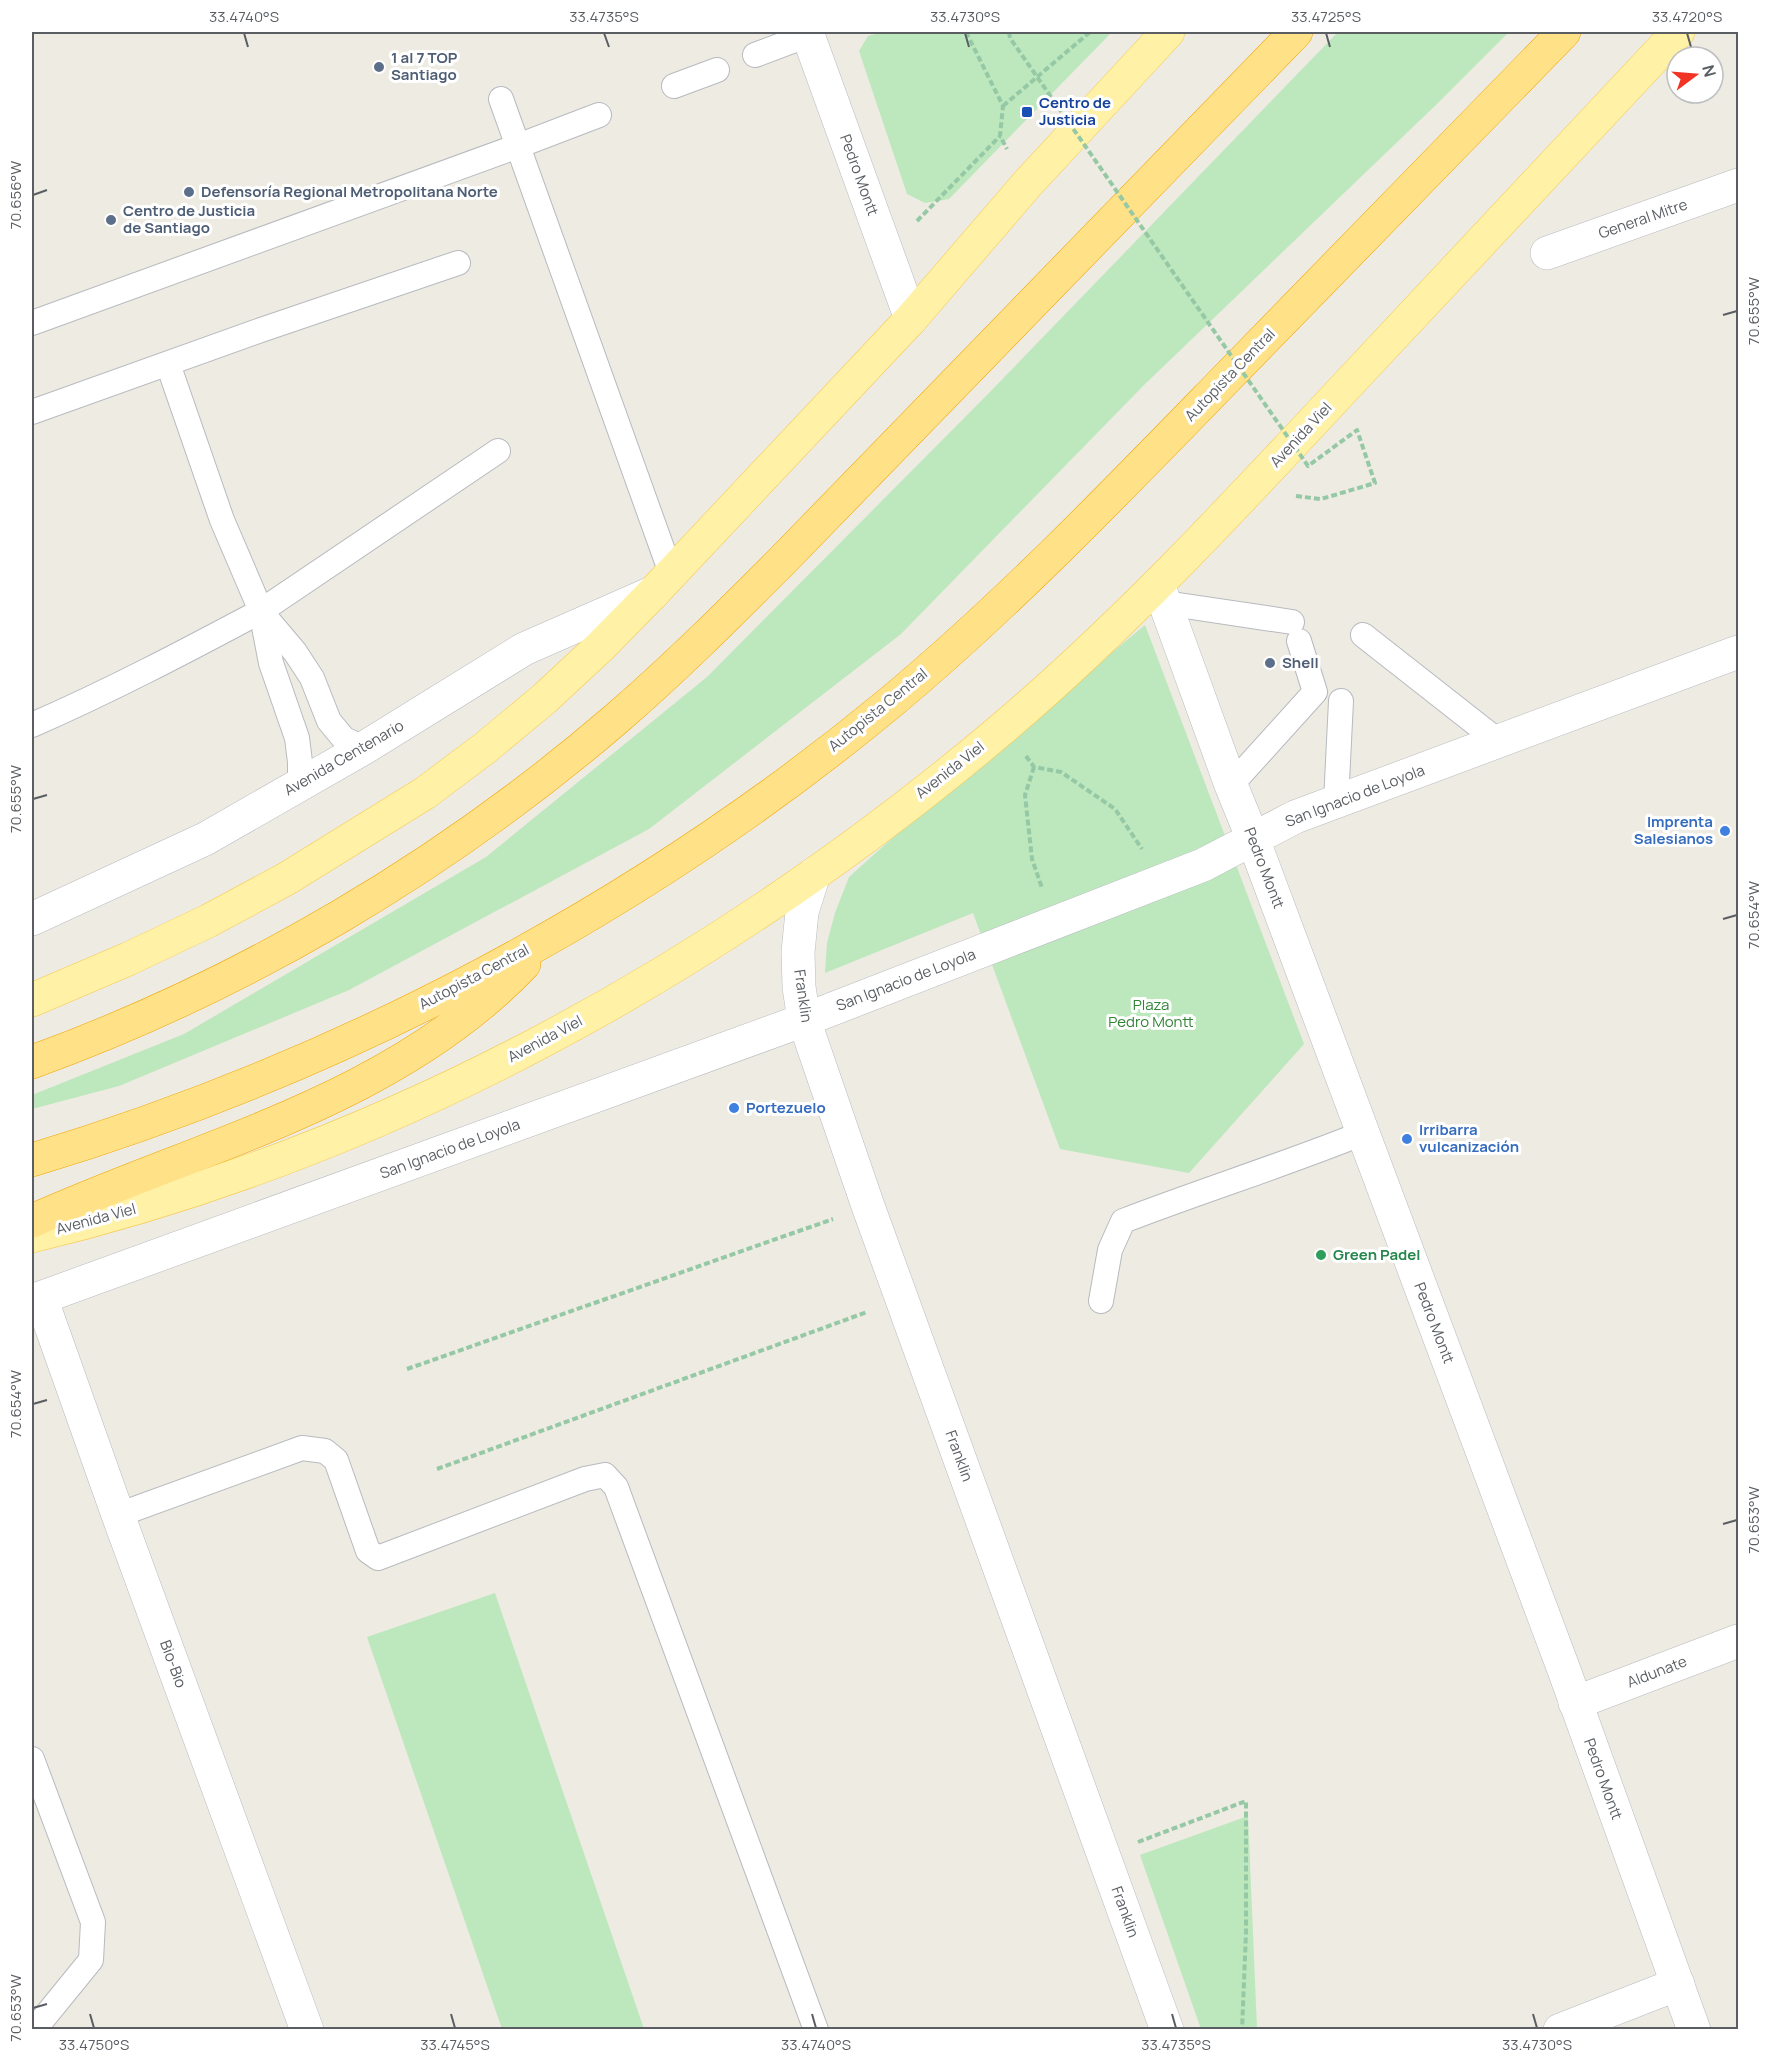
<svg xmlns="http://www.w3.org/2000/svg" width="1770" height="2061" font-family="Manrope,sans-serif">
	<rect width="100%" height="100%" fill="#eeebe2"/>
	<!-- green -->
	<g fill="#bde7bd">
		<path d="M 882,32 L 1112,32 L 949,199 L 925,203 L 907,194 L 859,51 L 868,36 Z"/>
		<path d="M 1338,32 L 1509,32 L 1440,101 L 1144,385 L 901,634 L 649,829 L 349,990 L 119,1086 L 32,1109 L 32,1095 L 184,1034 L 486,857 L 707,677 L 989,393 Z"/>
		<path d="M 1145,625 L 1304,1044 L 1189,1173 L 1060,1149 L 973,913 L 825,973 L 827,943 L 835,913 L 849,877 L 946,790 Z"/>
		<path d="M 495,1593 L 644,2029 L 502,2029 L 367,1637 Z"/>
		<path d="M 1248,1816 L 1257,2029 L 1201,2029 L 1140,1855 Z"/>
	</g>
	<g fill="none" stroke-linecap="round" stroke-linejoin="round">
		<!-- lane casing -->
		<g stroke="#b7babf" stroke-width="26">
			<g id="lane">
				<path d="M 755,55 L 808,35"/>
				<path d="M 674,86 L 717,70"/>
				<path d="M 501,99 L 671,573"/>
				<path d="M 32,323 L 518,146 L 599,115"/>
				<path d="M 168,364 L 222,520 L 261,611 L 498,451"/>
				<path d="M 32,412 L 261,330 L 458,263"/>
				<path d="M 1165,603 L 1292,622"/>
				<path d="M 261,611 L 271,663 L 297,738 L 300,762 L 300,784"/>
				<path d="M 262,613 L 295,652 L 312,678 L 329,721 L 344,739 L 364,748"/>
				<path d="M 1363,635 L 1498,741"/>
				<path d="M 32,725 C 110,691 186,651 261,611"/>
				<path d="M 1231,785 L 1315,692 L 1299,641"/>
				<path d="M 1336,802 L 1341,701"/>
				<path d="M 1101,1301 L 1110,1250 L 1123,1221 C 1203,1190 1284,1165 1363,1133"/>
				<path d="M 118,1515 L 302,1448 L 325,1451 L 336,1460 L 368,1551 L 378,1558 L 585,1479 L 605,1475 L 616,1487 L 816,2030"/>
				<path d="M 32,1759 L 93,1922 L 91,1960 L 34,2030"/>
			</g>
		</g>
		<!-- street casing -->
		<g stroke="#b7babf" stroke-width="34">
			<g id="street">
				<path d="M 1547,253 L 1738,185"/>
				<path d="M 1158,584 L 1231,785 L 1253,839 L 1564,1670 L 1694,2030"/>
				<path d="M 1575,1703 L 1738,1641"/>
				<path d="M 1560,2030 L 1678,1984"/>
			</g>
		</g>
		<!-- secondary casing -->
		<g stroke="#b8bbc1" stroke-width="34">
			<g id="secondary">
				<path d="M 807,32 L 911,319"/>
				<path d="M 814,874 L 802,912 L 798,952 L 799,987 L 804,1020 L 868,1206 L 1167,2030"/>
				<path d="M 32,919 L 205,839 L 364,748 L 524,649 L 654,592"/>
				<path d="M 41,1298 L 118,1515 L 307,2030"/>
				<path d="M 32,1301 L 804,1020 L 1203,865 L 1295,817 L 1738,652"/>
			</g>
		</g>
		<!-- primary casing -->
		<g stroke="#f7c951" stroke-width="34">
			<g id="primary">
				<path d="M 32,1000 L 128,959 L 208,921 L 286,879 L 425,793 L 485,748 L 544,699 L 600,647 L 654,592 L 911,319 L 1028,183 L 1168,32"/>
				<path d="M 32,1236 C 390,1150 722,966 1003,728 C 1122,627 1229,512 1336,397 C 1450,275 1564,153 1678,32"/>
			</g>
		</g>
		<!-- highway casing -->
		<g stroke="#f0a500" stroke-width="34">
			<g id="highway">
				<path d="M 32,1062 C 244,985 445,866 616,719 C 674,669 728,615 782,561 L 1296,32"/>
				<path d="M 32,1160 C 343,1066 640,910 891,702 C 1007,605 1113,495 1219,386 C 1334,268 1449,150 1564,32"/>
				<path d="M 32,1221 C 198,1146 394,1101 524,964"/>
			</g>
		</g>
		<!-- path -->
		<g stroke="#95c8a4" stroke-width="4" stroke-dasharray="6 3" stroke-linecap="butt">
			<path d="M 966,32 L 1003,106 L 1000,136 L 1007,149"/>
			<path d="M 1003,106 L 1090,32"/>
			<path d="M 917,221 L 1000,136"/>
			<path d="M 1296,496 L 1320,499 L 1328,497"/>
			<path d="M 1026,756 L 1034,767 L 1061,772 L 1115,809 L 1142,849"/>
			<path d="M 1034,767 L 1025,795 L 1032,859 L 1042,888"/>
			<path d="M 407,1369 L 833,1219"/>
			<path d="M 437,1469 L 867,1312"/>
			<path d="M 1138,1842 L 1246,1801 L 1246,1933 L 1242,2030"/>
		</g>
		<!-- lane -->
		<use href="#lane" stroke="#fff" stroke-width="24"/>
		<!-- street -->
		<use href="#street" stroke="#fff" stroke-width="33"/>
		<!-- secondary -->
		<use href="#secondary" stroke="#fff" stroke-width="33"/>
		<!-- primary -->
		<use href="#primary" stroke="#fff1a6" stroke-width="33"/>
		<!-- highway -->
		<use href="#highway" stroke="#ffe188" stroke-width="33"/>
		<!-- path-bridge -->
		<path stroke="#95c8a4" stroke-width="4" stroke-dasharray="6 3" stroke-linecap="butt" d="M 1009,32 L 1010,38 L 1308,466 L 1357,430 L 1375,483 L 1328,497"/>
	</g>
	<!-- ticks -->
	<path fill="none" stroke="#5a5e63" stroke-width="2" d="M 244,33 L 248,47M 604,33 L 609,47M 965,33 L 969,47M 1326,33 L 1330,47M 1687,33 L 1691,47M 33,195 L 47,190M 1723,315 L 1737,311M 33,799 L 47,795M 1723,919 L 1737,915M 33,1404 L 47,1400M 1723,1524 L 1737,1520M 33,2008 L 47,2004M 90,2014 L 94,2028M 451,2014 L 455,2028M 812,2014 L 816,2028M 1172,2014 L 1176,2028M 1533,2014 L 1537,2028"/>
	<!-- markers -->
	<g fill="#5c6f8a" stroke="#fff" stroke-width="2">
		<circle cx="379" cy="67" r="6"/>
		<circle cx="189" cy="192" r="6"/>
		<circle cx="111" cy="220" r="6"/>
		<circle cx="1270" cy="663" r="6"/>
	</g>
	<rect fill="#1a4fb4" stroke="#fff" stroke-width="2" x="1021" y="106" width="12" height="12" rx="3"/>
	<g fill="#3f7fe0" stroke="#fff" stroke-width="2">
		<circle cx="1725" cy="831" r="6"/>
		<circle cx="734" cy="1108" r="6"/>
		<circle cx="1407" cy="1139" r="6"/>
	</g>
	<circle fill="#2e9e5b" stroke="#fff" stroke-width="2" cx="1321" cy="1255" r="6"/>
	<g text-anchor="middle" stroke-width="6" stroke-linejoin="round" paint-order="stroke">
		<!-- service labels -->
		<g font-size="15" font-weight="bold" fill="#4e5e75" stroke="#fff" text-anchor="start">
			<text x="391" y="63">1 al 7 TOP<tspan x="391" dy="17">Santiago</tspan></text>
			<text x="201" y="197">Defensoría Regional Metropolitana Norte</text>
			<text x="123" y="216">Centro de Justicia<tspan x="123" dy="17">de Santiago</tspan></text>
			<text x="1282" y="668">Shell</text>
		</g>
		<!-- transit labels -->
		<g font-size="15" font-weight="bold" fill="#164399" stroke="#fff" text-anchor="start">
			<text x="1039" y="108">Centro de<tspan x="1039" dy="17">Justicia</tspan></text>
		</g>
		<!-- street labels -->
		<g font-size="15" fill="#5a5e63" stroke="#fff">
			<text transform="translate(859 175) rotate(70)" y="5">Pedro Montt</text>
			<text transform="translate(1643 219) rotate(-19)" y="5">General Mitre</text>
			<text transform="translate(1230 375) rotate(-46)" y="5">Autopista Central</text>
			<text transform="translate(1301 435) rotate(-47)" y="5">Avenida Viel</text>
			<text transform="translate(878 710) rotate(-39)" y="5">Autopista Central</text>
			<text transform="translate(344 758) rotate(-30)" y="5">Avenida Centenario</text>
			<text transform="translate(950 770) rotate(-38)" y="5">Avenida Viel</text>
			<text transform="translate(1355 796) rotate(-21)" y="5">San Ignacio de Loyola</text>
			<text transform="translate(1264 868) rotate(69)" y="5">Pedro Montt</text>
			<text transform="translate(474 977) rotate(-28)" y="5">Autopista Central</text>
			<text transform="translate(906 980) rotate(-21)" y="5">San Ignacio de Loyola</text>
			<text transform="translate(803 996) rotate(82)" y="5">Franklin</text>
			<text transform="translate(545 1039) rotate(-28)" y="5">Avenida Viel</text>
			<text transform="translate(450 1149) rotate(-20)" y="5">San Ignacio de Loyola</text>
			<text transform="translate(96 1219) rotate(-15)" y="5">Avenida Viel</text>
			<text transform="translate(1434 1323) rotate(69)" y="5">Pedro Montt</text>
			<text transform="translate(959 1456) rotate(70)" y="5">Franklin</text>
			<text transform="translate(173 1664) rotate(70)" y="5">Bio-Bio</text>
			<text transform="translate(1657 1672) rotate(-21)" y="5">Aldunate</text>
			<text transform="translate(1603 1779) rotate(70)" y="5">Pedro Montt</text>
			<text transform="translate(1125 1912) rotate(70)" y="5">Franklin</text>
		</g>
		<!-- shop labels -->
		<g font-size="15" font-weight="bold" fill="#366cbe" stroke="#fff" text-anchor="start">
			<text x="1713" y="827" text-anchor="end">Imprenta<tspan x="1713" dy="17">Salesianos</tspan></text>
			<text x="746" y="1113">Portezuelo</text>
			<text x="1419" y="1135">Irribarra<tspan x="1419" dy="17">vulcanización</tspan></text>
		</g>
		<!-- park labels -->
		<g font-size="15" fill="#308535" stroke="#fff">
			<text x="1151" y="1010">Plaza<tspan x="1151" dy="17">Pedro Montt</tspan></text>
		</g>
		<!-- leisure labels -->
		<g font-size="15" font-weight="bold" fill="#27864d" stroke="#fff" text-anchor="start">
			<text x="1333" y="1260">Green Padel</text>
		</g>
	</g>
	<!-- border -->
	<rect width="1770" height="2061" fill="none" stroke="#ffffff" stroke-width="66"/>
	<!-- north arrow -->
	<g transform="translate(1695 75) rotate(74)"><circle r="28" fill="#ffffff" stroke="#bdbfc1" stroke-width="1.5"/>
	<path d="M0-4.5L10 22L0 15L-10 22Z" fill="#f13525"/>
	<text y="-9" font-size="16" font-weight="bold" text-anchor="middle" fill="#5a5e63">N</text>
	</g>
	<rect x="33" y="33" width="1704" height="1995" fill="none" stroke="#5a5e63" stroke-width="2"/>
	<g font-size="15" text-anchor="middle" fill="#5a5e63">
		<text x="244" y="22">33.4740°S</text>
		<text x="604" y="22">33.4735°S</text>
		<text x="965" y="22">33.4730°S</text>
		<text x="1326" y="22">33.4725°S</text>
		<text x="1687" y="22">33.4720°S</text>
		<text transform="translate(16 195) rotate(-90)" y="5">70.656°W</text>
		<text transform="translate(1754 311) rotate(-90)" y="5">70.655°W</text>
		<text transform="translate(16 799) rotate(-90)" y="5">70.655°W</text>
		<text transform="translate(1754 915) rotate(-90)" y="5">70.654°W</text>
		<text transform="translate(16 1404) rotate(-90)" y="5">70.654°W</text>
		<text transform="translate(1754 1520) rotate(-90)" y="5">70.653°W</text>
		<text transform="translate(16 2008) rotate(-90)" y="5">70.653°W</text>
		<text x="94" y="2050">33.4750°S</text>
		<text x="455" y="2050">33.4745°S</text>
		<text x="816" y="2050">33.4740°S</text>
		<text x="1176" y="2050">33.4735°S</text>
		<text x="1537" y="2050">33.4730°S</text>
	</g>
</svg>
